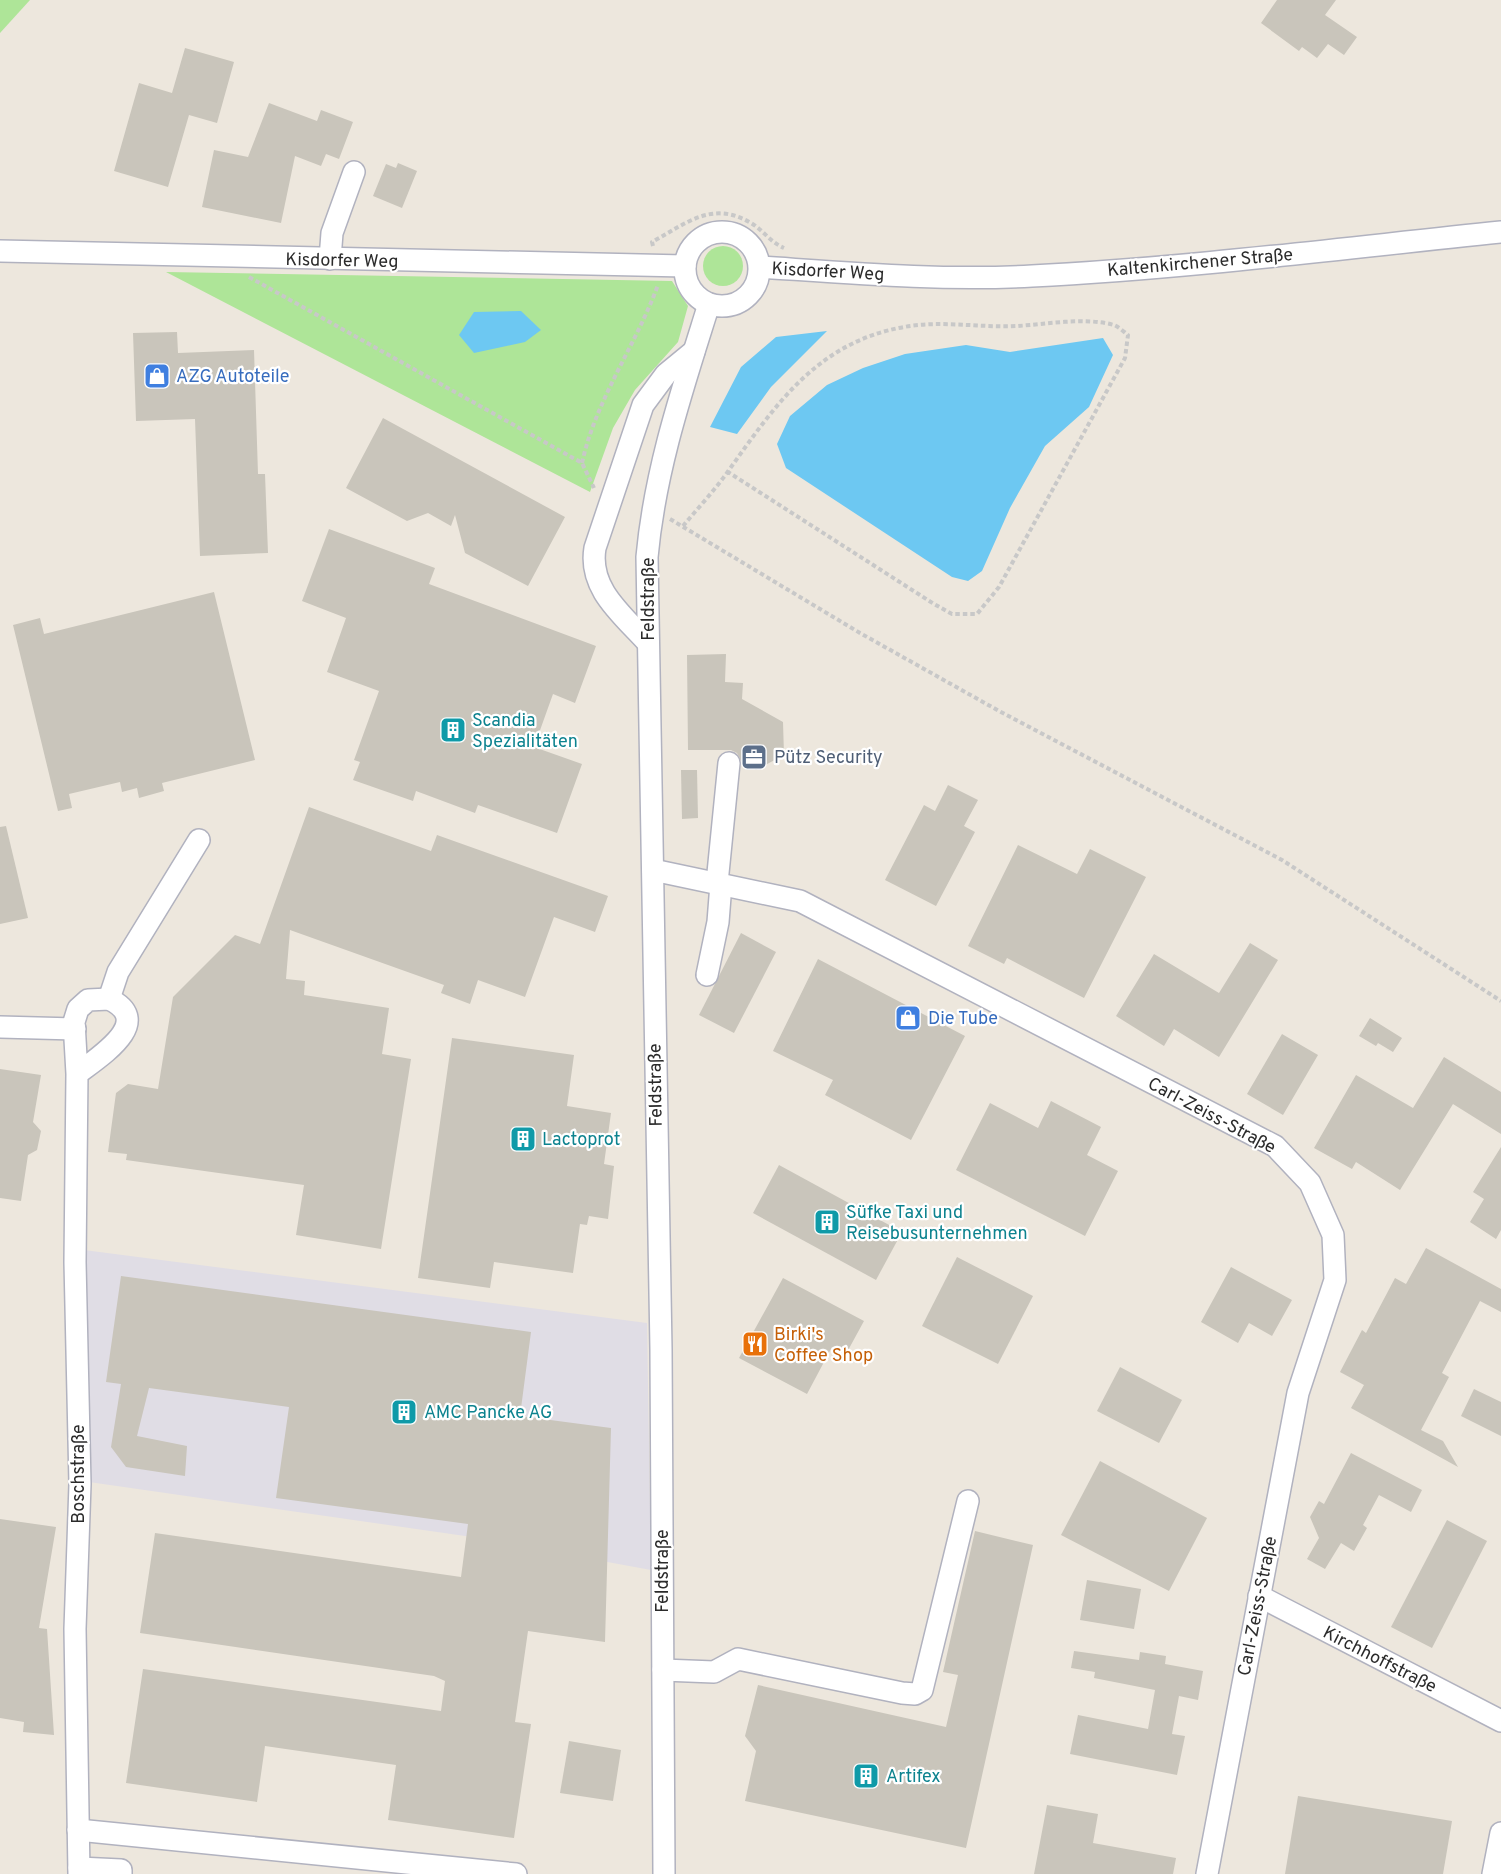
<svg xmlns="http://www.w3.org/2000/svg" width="1501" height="1874" font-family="Overpass,sans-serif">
	<rect width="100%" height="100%" fill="#ede7dd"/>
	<!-- industrial -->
	<path fill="#e0dde5" d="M 84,1250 L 647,1323 L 651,1570 L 472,1537 L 82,1481 Z"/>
	<!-- green -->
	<g fill="#aee598">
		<path d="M 0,0 L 30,0 L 0,33 Z"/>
		<circle cx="723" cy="266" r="20"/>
		<path d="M 166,272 L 672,281 L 688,306 L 678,342 L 635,390 L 613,428 L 590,492 Z"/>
	</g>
	<!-- water -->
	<g fill="#6dc8f2">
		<path d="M 521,311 L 541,330 L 525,342 L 474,353 L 459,335 L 474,312 Z"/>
		<path d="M 827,331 L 771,387 L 737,434 L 710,427 L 741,367 L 776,337 Z"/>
		<path d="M 1103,338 L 1113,355 L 1089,407 L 1045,446 L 1010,508 L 982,571 L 968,581 L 952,577 L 786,468 L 777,444 L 790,416 L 827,385 L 863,368 L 905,354 L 966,345 L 1010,352 Z"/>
	</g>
	<!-- building -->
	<g fill="#c9c5bb">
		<path d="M 1277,0 L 1336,0 L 1325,15 L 1357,37 L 1344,55 L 1328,44 L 1317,58 L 1302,47 L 1299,51 L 1261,23 Z"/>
		<path d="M 185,48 L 234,62 L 217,123 L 189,115 L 168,187 L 114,171 L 139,83 L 172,93 Z"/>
		<path d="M 269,103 L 317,121 L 321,110 L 353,122 L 339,159 L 326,154 L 321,166 L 295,156 L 281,223 L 202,207 L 214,150 L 248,157 Z"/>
		<path d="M 398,163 L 417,171 L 402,208 L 373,196 L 386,164 L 396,168 Z"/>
		<path d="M 177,332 L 178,353 L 254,350 L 258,474 L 265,474 L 268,553 L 200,556 L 195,419 L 136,421 L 133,333 Z"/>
		<path d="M 383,418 L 565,517 L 528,586 L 465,553 L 455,515 L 451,526 L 428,513 L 407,521 L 346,488 Z"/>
		<path d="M 329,529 L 435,568 L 429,584 L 596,646 L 575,703 L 553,694 L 534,747 L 582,764 L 557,833 L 478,805 L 475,813 L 416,791 L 413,801 L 353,780 L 360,762 L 354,760 L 379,691 L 327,672 L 346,618 L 302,601 Z"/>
		<path d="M 214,592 L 255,760 L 162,783 L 164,791 L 139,798 L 137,788 L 122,792 L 120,782 L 69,794 L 72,808 L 58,811 L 13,625 L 40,618 L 44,634 Z"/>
		<path d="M 726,654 L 725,682 L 743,683 L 742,699 L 783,722 L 784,755 L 756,770 L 741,761 L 737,753 L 731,750 L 688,750 L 687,655 Z"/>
		<path d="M 681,770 L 697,770 L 698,818 L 682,819 Z"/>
		<path d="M 948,785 L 978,800 L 964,826 L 975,832 L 936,906 L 885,880 L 924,805 L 935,811 Z"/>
		<path d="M 309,807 L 431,851 L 437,835 L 608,896 L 595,932 L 554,917 L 525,997 L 478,980 L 470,1004 L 441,993 L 444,985 L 290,930 L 286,979 L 305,981 L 304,995 L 389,1008 L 382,1054 L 411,1059 L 381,1249 L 296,1235 L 304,1185 L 126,1160 L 127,1154 L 108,1152 L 116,1093 L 128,1084 L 158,1089 L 173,997 L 235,935 L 260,944 Z"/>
		<path d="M 6,826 L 28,918 L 0,924 L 0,827 Z"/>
		<path d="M 1018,845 L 1077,874 L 1090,849 L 1146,877 L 1084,998 L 1007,958 L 1004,964 L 968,946 Z"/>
		<path d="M 741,933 L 776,952 L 734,1033 L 699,1015 Z"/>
		<path d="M 1250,943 L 1278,960 L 1219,1057 L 1174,1029 L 1164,1046 L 1116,1016 L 1154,954 L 1219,993 Z"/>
		<path d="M 818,959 L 965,1036 L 911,1140 L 825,1095 L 833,1080 L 773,1051 Z"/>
		<path d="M 1370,1018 L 1402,1038 L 1393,1052 L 1378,1043 L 1376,1046 L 1359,1036 Z"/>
		<path d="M 1282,1034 L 1318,1055 L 1283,1115 L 1247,1094 Z"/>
		<path d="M 452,1038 L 574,1055 L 567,1106 L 611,1113 L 604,1164 L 614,1166 L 608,1219 L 589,1216 L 587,1225 L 580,1224 L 573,1273 L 494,1262 L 490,1288 L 418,1278 Z"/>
		<path d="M 1444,1057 L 1501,1092 L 1501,1134 L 1453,1104 L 1400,1190 L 1356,1162 L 1352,1169 L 1314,1148 L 1356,1075 L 1413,1108 Z"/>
		<path d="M 0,1069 L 41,1075 L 33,1122 L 41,1131 L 37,1150 L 28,1155 L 21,1201 L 0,1198 Z"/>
		<path d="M 1051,1101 L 1101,1127 L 1087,1155 L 1118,1171 L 1085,1236 L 956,1170 L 990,1103 L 1038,1128 Z"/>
		<path d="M 1501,1147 L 1501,1230 L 1496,1239 L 1470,1222 L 1484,1199 L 1473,1192 Z"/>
		<path d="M 779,1165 L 902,1232 L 876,1280 L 753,1213 Z"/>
		<path d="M 1426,1248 L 1501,1289 L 1501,1312 L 1480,1301 L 1442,1373 L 1449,1377 L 1421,1430 L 1443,1441 L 1458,1467 L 1351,1408 L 1364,1385 L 1340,1372 L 1362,1330 L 1366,1333 L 1395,1278 L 1406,1284 Z"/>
		<path d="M 957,1257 L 1033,1296 L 998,1364 L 922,1326 Z"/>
		<path d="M 1231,1267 L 1292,1300 L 1272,1336 L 1249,1323 L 1238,1343 L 1201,1322 Z"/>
		<path d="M 121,1276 L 531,1332 L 520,1416 L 611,1428 L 605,1642 L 528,1631 L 515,1722 L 531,1724 L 514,1838 L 388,1820 L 396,1765 L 265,1746 L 257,1802 L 126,1783 L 143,1669 L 441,1711 L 445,1681 L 434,1676 L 140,1633 L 155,1533 L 461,1577 L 468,1524 L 276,1498 L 289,1407 L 149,1388 L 137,1436 L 187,1446 L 185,1476 L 126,1467 L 111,1447 L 121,1384 L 106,1382 Z"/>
		<path d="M 783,1278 L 864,1321 L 846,1354 L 832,1347 L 807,1394 L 739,1358 Z"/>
		<path d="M 1120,1367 L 1182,1400 L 1159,1443 L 1097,1411 Z"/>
		<path d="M 1474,1389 L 1501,1402 L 1501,1436 L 1461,1416 Z"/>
		<path d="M 1351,1453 L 1422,1490 L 1411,1512 L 1379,1495 L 1363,1525 L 1367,1528 L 1354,1551 L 1341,1543 L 1325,1569 L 1307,1559 L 1319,1538 L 1310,1517 L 1319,1501 L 1324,1504 Z"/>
		<path d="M 1100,1461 L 1207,1518 L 1169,1591 L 1061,1535 Z"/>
		<path d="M 0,1519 L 56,1527 L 39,1628 L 47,1629 L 54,1735 L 23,1732 L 24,1722 L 0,1718 Z"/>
		<path d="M 1447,1520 L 1487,1541 L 1432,1648 L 1391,1627 Z"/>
		<path d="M 975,1531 L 1033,1545 L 966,1848 L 745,1801 L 756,1751 L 745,1736 L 758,1685 L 946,1727 L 958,1675 L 943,1672 Z"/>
		<path d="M 1087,1580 L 1141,1589 L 1134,1629 L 1080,1620 Z"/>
		<path d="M 1074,1651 L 1139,1660 L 1140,1652 L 1166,1656 L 1165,1664 L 1203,1671 L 1198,1700 L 1179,1696 L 1172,1734 L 1185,1736 L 1177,1775 L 1070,1754 L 1078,1715 L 1148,1729 L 1155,1690 L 1094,1678 L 1095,1672 L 1071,1668 Z"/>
		<path d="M 569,1741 L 621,1750 L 613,1801 L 560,1793 Z"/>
		<path d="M 1298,1796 L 1452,1821 L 1443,1874 L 1285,1874 Z"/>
		<path d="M 1047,1805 L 1098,1814 L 1093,1843 L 1176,1858 L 1173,1874 L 1034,1874 Z"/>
	</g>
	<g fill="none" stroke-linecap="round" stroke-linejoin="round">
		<!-- minor casing -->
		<g stroke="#b1b2bf" stroke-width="24">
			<g id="minor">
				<circle cx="722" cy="269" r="37"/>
				<path d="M 0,251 L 685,266"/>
				<path d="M 330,259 L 332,233 L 354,172"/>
				<path d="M 760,267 C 850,273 941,281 1032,276 C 1188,268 1345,248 1501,232"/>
				<path d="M 648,643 C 623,615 588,589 595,548 L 643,405 L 666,374 L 694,351"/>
				<path d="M 653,870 L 800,901 L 1275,1146 L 1310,1183 L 1333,1235 L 1335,1280 L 1298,1393 L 1207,1874"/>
				<path d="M 717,883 L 729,763"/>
				<path d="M 707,975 L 718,922 L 721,884"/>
				<path d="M 109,999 L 118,972 L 199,840"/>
				<path d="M 0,1027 L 75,1029"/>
				<path d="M 77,1074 C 97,1058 157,1022 109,999 L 88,1000 L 78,1009 L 74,1022 L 77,1074 L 75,1262 L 80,1484 L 75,1629 L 79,1874"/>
				<path d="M 1259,1596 L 1501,1721"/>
				<path d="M 663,1670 L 714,1672 L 738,1659 L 902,1693 L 915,1694 L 922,1690 L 968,1501"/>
				<path d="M 78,1830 L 516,1874"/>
				<path d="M 79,1868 L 121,1870 L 121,1874"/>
				<path d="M 664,1874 L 661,1349 L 647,557 C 655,469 683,387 709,304"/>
				<path d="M 1493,1874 L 1501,1833"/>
			</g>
		</g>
		<!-- path -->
		<g stroke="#c8c8c8" stroke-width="4" stroke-dasharray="4.5 3" stroke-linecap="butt">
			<path d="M 653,246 L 652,242 C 687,223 712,200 751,223 C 763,230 770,242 784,248"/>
			<path d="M 249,277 L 582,463 L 594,488"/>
			<path d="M 582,463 C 596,399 636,345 658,285"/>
			<path d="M 670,519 L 860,633 L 999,711 L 1282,860 L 1501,1001"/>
			<path d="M 683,526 C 698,508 715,490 729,470 C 776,404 818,342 904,327 C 941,320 980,328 1018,326 C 1046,324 1086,317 1114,325 C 1119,327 1124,332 1128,335 L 1125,358 L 999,587 L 977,614 L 952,614 L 934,604 L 728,472"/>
		</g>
		<!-- minor -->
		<use href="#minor" stroke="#fff" stroke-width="21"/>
	</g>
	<!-- icons -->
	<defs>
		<g id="shop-square" transform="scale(1.35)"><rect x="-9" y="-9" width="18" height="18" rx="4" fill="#3f7fe0" stroke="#fff"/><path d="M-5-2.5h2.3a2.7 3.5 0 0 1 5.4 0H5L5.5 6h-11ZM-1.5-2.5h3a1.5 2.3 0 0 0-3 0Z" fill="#fff"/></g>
		<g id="building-square" transform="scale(1.35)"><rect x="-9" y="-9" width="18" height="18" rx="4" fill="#0f9aa8" stroke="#fff"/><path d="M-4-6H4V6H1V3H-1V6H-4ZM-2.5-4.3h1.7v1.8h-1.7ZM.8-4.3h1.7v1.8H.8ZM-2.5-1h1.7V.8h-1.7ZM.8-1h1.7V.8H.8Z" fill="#fff"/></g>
		<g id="office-square" transform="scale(1.35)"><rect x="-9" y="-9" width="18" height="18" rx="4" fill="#5c6f8a" stroke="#fff"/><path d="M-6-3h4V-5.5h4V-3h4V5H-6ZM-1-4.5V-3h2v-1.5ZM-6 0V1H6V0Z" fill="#fff"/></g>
		<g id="restaurant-square" transform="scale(1.35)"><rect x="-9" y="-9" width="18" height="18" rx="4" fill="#e8710a" stroke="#fff"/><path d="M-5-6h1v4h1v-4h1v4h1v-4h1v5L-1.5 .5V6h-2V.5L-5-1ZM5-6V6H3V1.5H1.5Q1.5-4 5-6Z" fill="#fff"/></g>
	</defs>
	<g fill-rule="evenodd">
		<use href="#shop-square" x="157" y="376"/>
		<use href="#building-square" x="453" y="730"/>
		<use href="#office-square" x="754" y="757"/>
		<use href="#shop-square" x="908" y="1018"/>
		<use href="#building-square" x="523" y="1139"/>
		<use href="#building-square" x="827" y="1222"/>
		<use href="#restaurant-square" x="755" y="1344"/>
		<use href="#building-square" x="404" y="1412"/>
		<use href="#building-square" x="866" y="1776"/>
	</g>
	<g text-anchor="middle" stroke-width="4.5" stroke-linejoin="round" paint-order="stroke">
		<!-- street labels -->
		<g font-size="18" fill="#2b2b2b" stroke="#fff">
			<text transform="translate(342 260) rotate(1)" y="6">Kisdorfer Weg</text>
			<text transform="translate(1200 262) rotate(-5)" y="6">Kaltenkirchener Straße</text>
			<text transform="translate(828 271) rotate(3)" y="6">Kisdorfer Weg</text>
			<text transform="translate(648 599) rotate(-90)" y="6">Feldstraße</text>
			<text transform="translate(655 1085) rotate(-91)" y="6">Feldstraße</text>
			<text transform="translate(1212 1115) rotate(28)" y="6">Carl-Zeiss-Straße</text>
			<text transform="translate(78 1474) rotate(-90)" y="6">Boschstraße</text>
			<text transform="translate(662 1571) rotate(-90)" y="6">Feldstraße</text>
			<text transform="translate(1257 1606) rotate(-79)" y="6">Carl-Zeiss-Straße</text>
			<text transform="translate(1380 1659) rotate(27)" y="6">Kirchhoffstraße</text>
		</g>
		<!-- shop labels -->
		<g font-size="18" fill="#366cbe" stroke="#fff" text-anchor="start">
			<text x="176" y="382">AZG Autoteile</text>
			<text x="928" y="1024">Die Tube</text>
		</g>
		<!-- culture labels -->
		<g font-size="18" fill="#0d838f" stroke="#fff" text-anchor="start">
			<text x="472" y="726">Scandia<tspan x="472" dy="21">Spezialitäten</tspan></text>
			<text x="542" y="1145">Lactoprot</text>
			<text x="846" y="1218">Süfke Taxi und<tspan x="846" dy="21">Reisebusunternehmen</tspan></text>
			<text x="424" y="1418">AMC Pancke AG</text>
			<text x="886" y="1782">Artifex</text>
		</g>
		<!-- service labels -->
		<g font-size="18" fill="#4e5e75" stroke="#fff" text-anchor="start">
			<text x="774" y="763">Pütz Security</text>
		</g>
		<!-- food labels -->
		<g font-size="18" fill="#c56008" stroke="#fff" text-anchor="start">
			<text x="774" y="1340">Birki's<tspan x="774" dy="21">Coffee Shop</tspan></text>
		</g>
	</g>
</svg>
